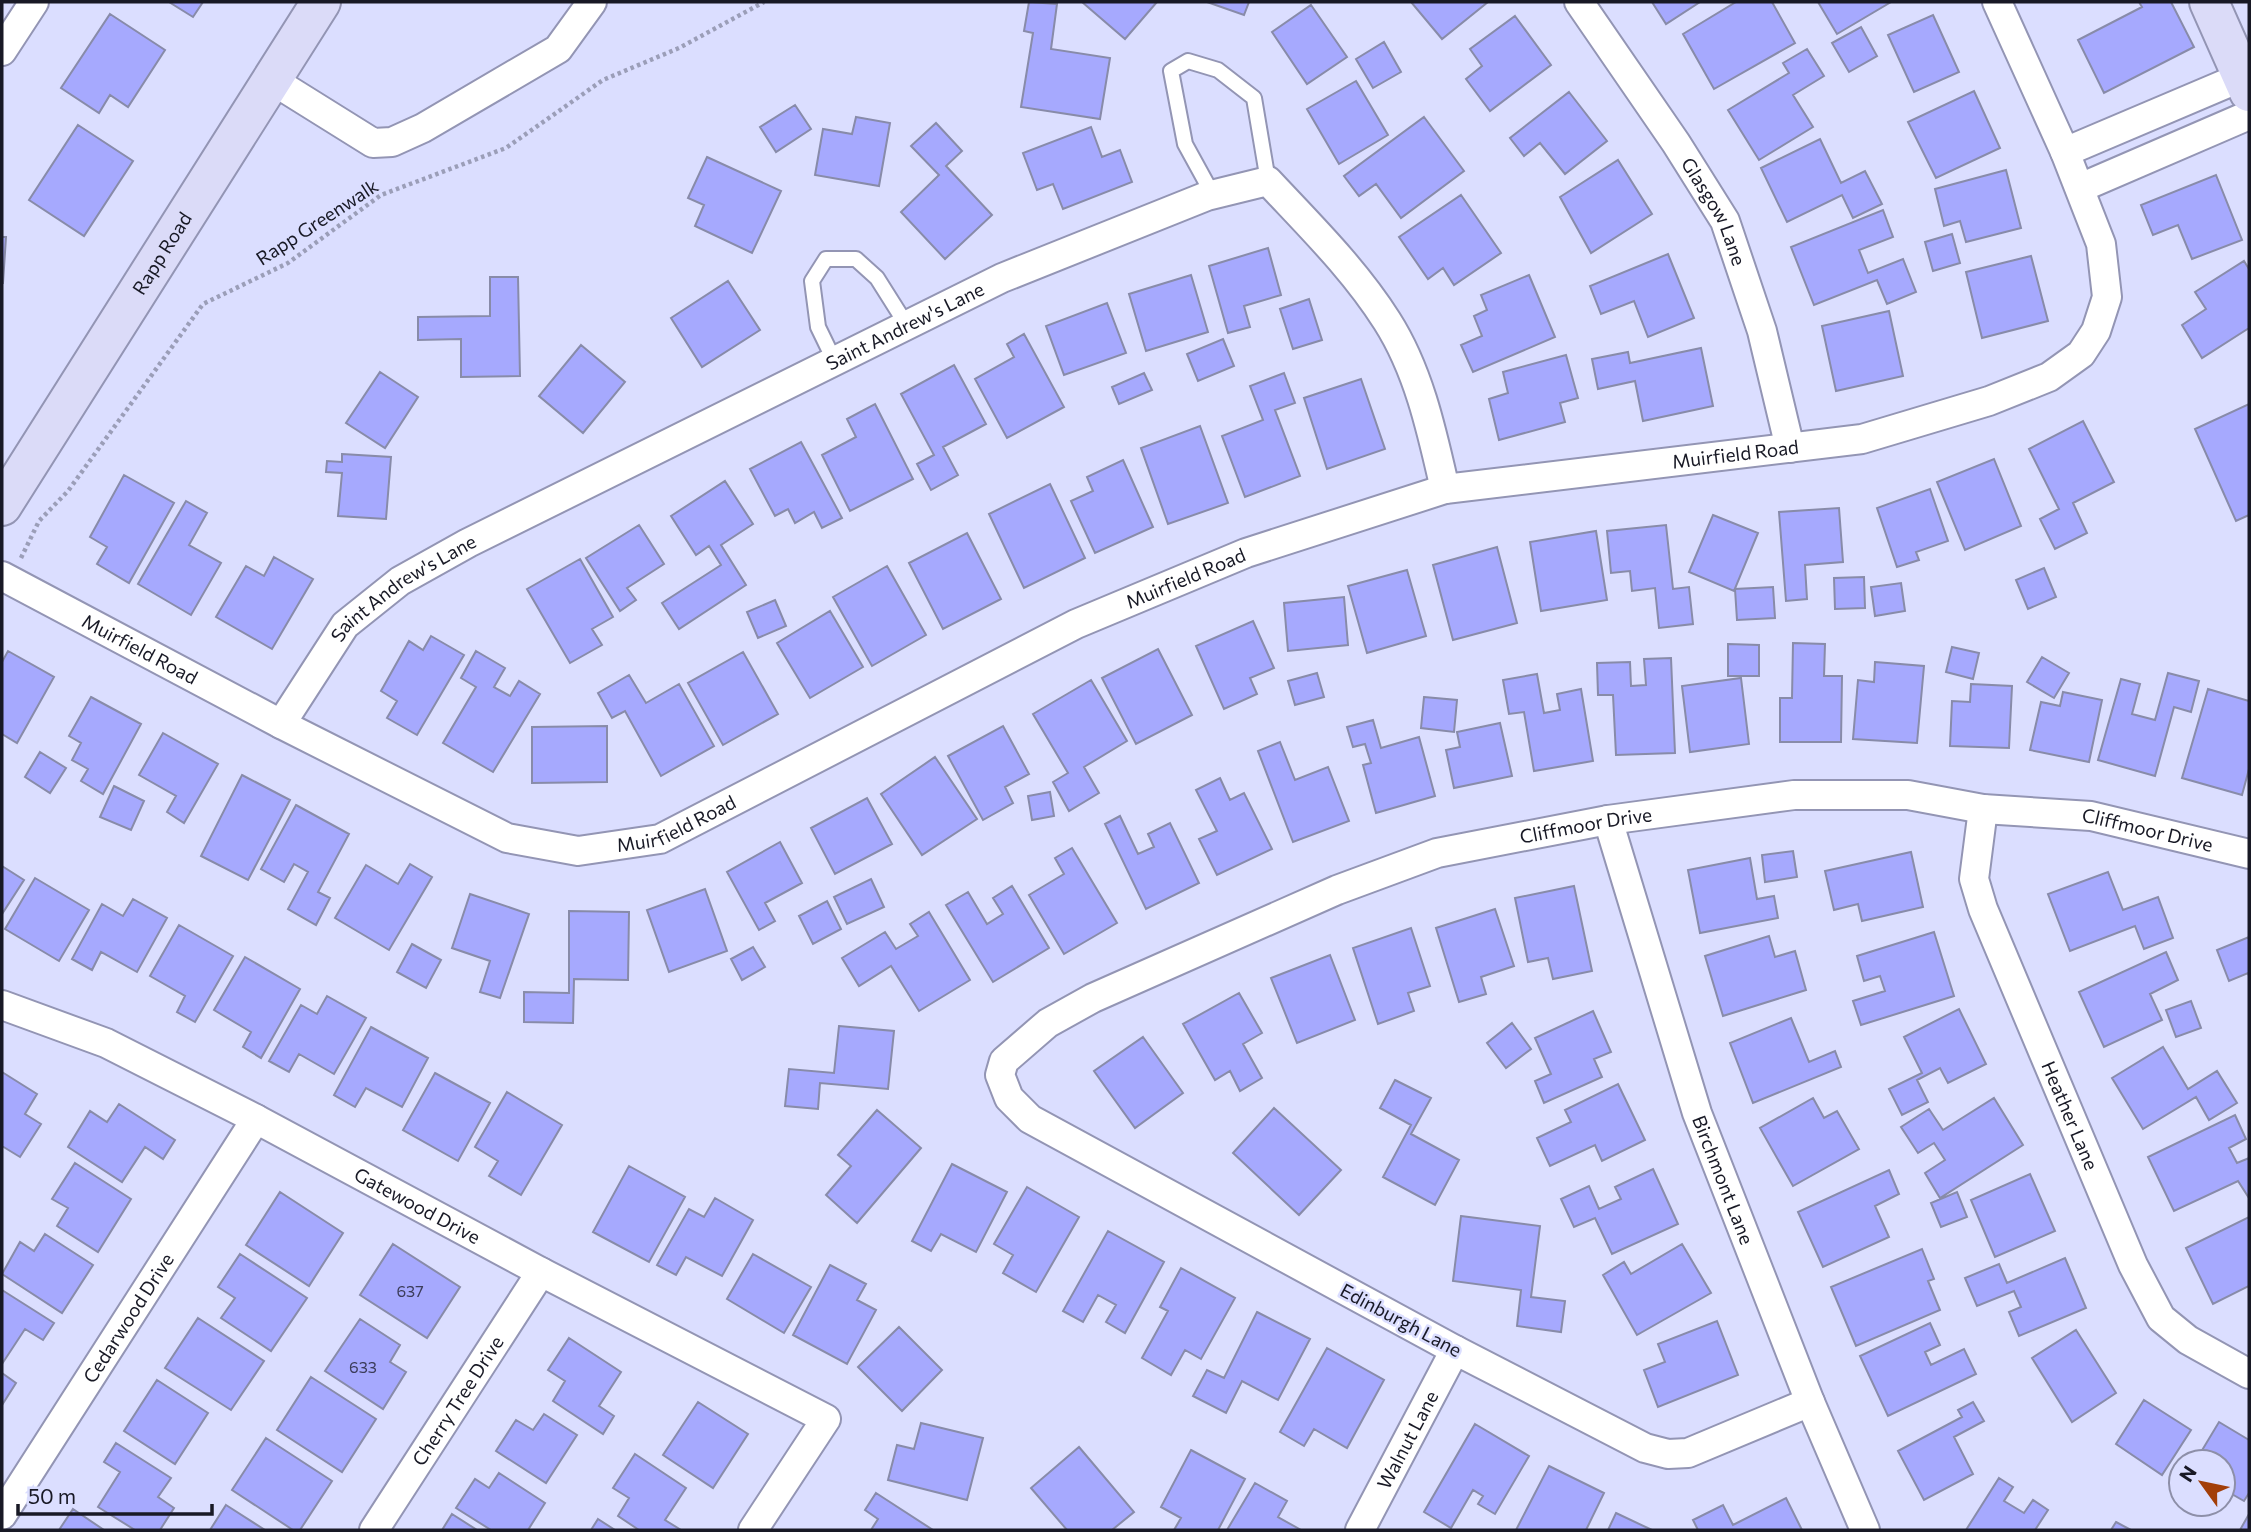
<svg xmlns="http://www.w3.org/2000/svg" width="2251" height="1532" font-family="Commissioner,sans-serif">
  <style>
    .building { fill: #a6a9fe; stroke: #888ba9; stroke-width: 2 }
    .lines { fill: none; stroke-linecap: round; stroke-linejoin: round }
    .lane-casing { stroke: #9395b4; stroke-width: 18 }
    .street-casing { stroke: #9395b4; stroke-width: 32 }
    .secondary-casing { stroke: #9395b4; stroke-width: 42 }
    .path { stroke: #9b9eb8; stroke-width: 4.5; stroke-dasharray: 3.5 3.5; stroke-linecap: butt }
    .lane { stroke: #fff; stroke-width: 14 }
    .street { stroke: #fff; stroke-width: 28 }
    .secondary { stroke: #dbdbf8; stroke-width: 38 }
    .labels { text-anchor: middle; stroke-width: 5; stroke-linejoin: round; paint-order: stroke }
    .number-label { font-size: 16px; fill: #3c3d5b }
    .street-label { font-size: 19px; fill: #181925; stroke: #dbdeff }
  </style>
  <rect width="100%" height="100%" fill="#dbdeff"/>
  <path class="building" d="M169,2H203L193,17Z
    M1029,2L1057,4L1051,49L1110,58L1100,119L1021,107L1033,33L1024,31Z
    M1082,2H1157L1125,39Z
    M1207,2H1249L1244,15Z
    M1411,2H1488L1442,39Z
    M1652,2H1700L1666,24Z
    M1736,2H1772L1795,43L1714,89L1683,34Z
    M1818,2H1891L1837,34Z
    M2139,2H2171L2194,47L2104,93L2078,40L2142,7Z
    M1311,5L1347,57L1307,84L1272,32Z
    M110,14L165,50L128,107L110,95L99,113L61,88Z
    M1933,15L1959,72L1914,92L1888,35Z
    M1515,16L1551,65L1490,111L1466,79L1482,66L1470,49Z
    M1861,27L1877,56L1849,72L1832,43Z
    M1384,42L1401,72L1373,88L1356,59Z
    M1807,49L1824,76L1793,95L1813,127L1759,160L1728,110L1789,73L1783,63Z
    M1356,81L1388,135L1339,164L1307,109Z
    M1974,91L2000,148L1936,178L1908,122Z
    M1569,92L1607,141L1565,174L1540,143L1524,156L1510,138Z
    M795,105L811,129L776,152L760,127Z
    M856,117L890,123L879,186L815,175L823,129L852,134Z
    M1424,117L1464,171L1401,218L1376,184L1359,196L1344,176Z
    M936,123L962,151L946,166L992,215L945,259L901,212L939,175L911,146Z
    M78,125L133,161L84,236L29,200Z
    M1091,127L1102,157L1120,150L1132,182L1063,209L1053,184L1037,190L1023,153Z
    M1820,139L1841,183L1865,171L1882,204L1853,218L1842,195L1787,222L1761,168Z
    M707,157L781,191L752,253L695,226L704,205L688,198Z
    M1618,160L1652,214L1591,253L1560,197Z
    M2006,170L2021,228L1966,242L1960,221L1944,226L1935,189Z
    M2216,175L2242,240L2192,259L2178,225L2153,235L2141,205Z
    M1461,195L1501,253L1454,285L1443,268L1428,279L1399,237Z
    M1883,210L1893,237L1859,250L1868,273L1903,259L1916,292L1887,304L1877,280L1814,305L1791,247Z
    M1952,234L1960,263L1933,271L1925,242Z
    M2,237H6L3,283H2Z
    M1268,248L1281,295L1244,306L1250,327L1228,333L1209,266Z
    M1668,254L1694,318L1648,337L1634,301L1601,314L1590,286Z
    M2031,256L2048,321L1982,338L1966,272Z
    M2244,261L2249,269V328L2202,358L2182,325L2206,309L2195,292Z
    M1191,275L1208,332L1146,351L1129,294Z
    M1529,275L1555,337L1473,372L1461,345L1482,336L1474,316L1487,310L1481,295Z
    M490,277H518L520,376L461,377V339L418,340V317L490,316Z
    M728,281L760,330L702,367L671,318Z
    M1309,299L1322,340L1293,349L1280,309Z
    M1107,303L1126,353L1064,375L1046,326Z
    M1889,311L1903,376L1836,391L1822,326Z
    M1024,334L1064,407L1007,438L975,379L1014,357L1007,344Z
    M1223,339L1234,366L1198,381L1187,354Z
    M581,345L625,382L583,433L539,396Z
    M1701,348L1713,406L1643,421L1635,381L1598,389L1592,359L1628,352L1630,363Z
    M1566,355L1578,398L1560,403L1565,422L1499,440L1489,399L1508,393L1503,372Z
    M954,365L986,424L943,447L958,475L931,490L917,464L934,455L901,394Z
    M380,372L418,397L385,448L346,423Z
    M1144,373L1152,390L1119,404L1112,387Z
    M1284,373L1295,403L1275,410L1300,476L1245,497L1222,436L1263,420L1250,386Z
    M1361,379L1385,449L1327,469L1304,398Z
    M875,404L913,479L850,511L822,455L856,437L847,419Z
    M2249,404V515L2236,521L2195,429Z
    M2083,421L2114,482L2073,503L2087,533L2055,549L2040,519L2059,509L2029,449Z
    M1200,426L1228,503L1168,524L1141,448Z
    M801,442L842,518L822,528L814,512L795,523L788,509L775,516L750,469Z
    M342,454L391,457L386,519L338,516L342,473L326,472L327,461L342,462Z
    M1994,459L2021,526L1965,550L1937,482Z
    M1123,460L1153,527L1095,553L1071,501L1093,491L1087,477Z
    M124,475L174,503L129,583L97,564L107,547L90,537Z
    M725,481L753,524L721,545L746,585L679,629L662,603L721,565L709,546L696,555L671,516Z
    M1050,484L1085,558L1024,588L989,514Z
    M1930,489L1948,541L1916,552L1919,560L1897,567L1877,508Z
    M186,501L207,513L189,545L221,563L191,615L138,584Z
    M1839,508L1843,562L1805,565L1807,599L1786,601L1779,512Z
    M1713,515L1758,533L1734,591L1689,572Z
    M639,525L664,564L627,588L636,600L620,611L586,558Z
    M1666,525L1673,589L1689,587L1693,624L1659,628L1655,588L1632,591L1630,571L1611,573L1607,531Z
    M1596,531L1607,600L1541,611L1530,542Z
    M967,533L1001,599L943,629L909,563Z
    M1497,547L1517,623L1453,640L1433,565Z
    M274,557L313,579L272,649L216,617L246,566L264,576Z
    M580,559L613,617L592,629L602,645L570,663L527,589Z
    M887,566L926,635L872,666L833,597Z
    M2044,568L2056,597L2028,609L2016,580Z
    M1407,570L1426,636L1367,653L1348,586Z
    M1864,577L1865,608L1835,609L1834,578Z
    M1901,583L1905,611L1875,616L1871,587Z
    M1773,587L1775,618L1737,620L1735,589Z
    M1344,597L1348,645L1288,651L1284,603Z
    M775,600L786,626L758,638L747,612Z
    M830,611L863,667L810,698L777,643Z
    M1253,621L1274,668L1250,678L1257,694L1224,709L1196,646Z
    M431,636L464,655L417,735L387,718L397,701L381,691L409,641L423,650Z
    M1793,643L1825,644L1824,676H1842L1841,742H1780V698H1792Z
    M1728,644L1759,645V676H1728Z
    M1952,647L1979,653L1973,679L1946,672Z
    M1158,649L1192,715L1136,744L1102,678Z
    M8,651L54,677L17,743L2,734V662Z
    M476,651L505,668L494,687L510,696L519,681L540,694L493,772L443,743L476,687L461,678Z
    M743,652L778,714L723,745L688,683Z
    M2042,657L2069,673L2054,698L2027,682Z
    M1671,658L1675,753L1616,755L1613,695H1598L1597,663L1630,662L1631,686L1646,685L1644,659Z
    M1875,662L1924,666L1917,743L1853,739L1858,680L1874,682Z
    M1317,673L1324,697L1295,705L1288,681Z
    M2168,673L2199,681L2191,712L2174,707L2155,776L2098,760L2121,679L2140,684L2132,714L2155,720Z
    M1537,674L1544,713L1560,710L1557,694L1581,689L1593,761L1534,771L1524,712L1509,714L1503,680Z
    M629,675L646,703L679,684L714,746L661,776L625,711L612,718L598,693Z
    M1741,678L1749,744L1690,752L1682,686Z
    M1091,680L1127,741L1084,767L1099,793L1069,811L1053,782L1068,773L1033,714Z
    M1971,684L2012,686L2009,748L1950,746L1952,701L1970,702Z
    M2208,689L2249,701V769L2242,795L2182,778Z
    M2063,692L2102,700L2089,762L2030,750L2041,702L2060,706Z
    M91,697L141,724L103,794L81,781L88,769L72,760L81,743L69,736Z
    M1424,697L1457,700L1454,732L1421,728Z
    M1373,720L1381,748L1419,737L1435,796L1376,813L1363,765L1371,763L1365,744L1353,747L1347,727Z
    M1500,723L1512,776L1454,788L1446,750L1460,747L1457,732Z
    M607,726V782L532,783V727Z
    M1003,726L1029,774L1005,787L1013,803L983,820L948,756Z
    M163,733L218,764L184,823L167,812L176,796L139,775Z
    M1280,742L1295,780L1328,767L1349,821L1293,842L1258,751Z
    M40,752L66,768L50,793L25,777Z
    M935,757L977,819L922,855L881,794Z
    M242,775L290,800L248,880L201,856Z
    M1220,778L1230,800L1244,793L1272,849L1217,875L1199,839L1217,831L1196,790Z
    M114,786L144,801L131,830L100,817Z
    M1050,792L1054,816L1032,820L1028,796Z
    M867,798L892,844L835,874L811,828Z
    M296,805L349,834L318,892L330,898L316,925L288,909L308,872L294,864L284,882L261,869Z
    M1120,816L1138,854L1154,847L1148,834L1170,823L1199,883L1146,909L1105,824Z
    M780,842L802,883L765,903L775,921L759,930L727,872Z
    M1072,848L1117,923L1064,954L1029,895L1064,874L1055,858Z
    M1793,851L1797,877L1765,882L1762,855Z
    M1911,852L1923,907L1862,921L1858,904L1834,910L1825,871Z
    M1750,858L1757,899L1774,896L1778,918L1700,933L1688,870Z
    M410,864L432,877L389,950L335,918L366,865L398,884Z
    M2,866L24,880L2,914Z
    M2108,872L2123,910L2158,897L2173,938L2144,949L2135,926L2070,951L2048,894Z
    M35,878L89,910L59,961L5,929Z
    M871,879L884,907L847,924L834,897Z
    M1012,886L1049,948L993,982L946,905L968,892L987,924L1003,914L993,898Z
    M1574,886L1592,971L1553,979L1548,958L1528,962L1515,898Z
    M705,889L727,951L669,972L647,910Z
    M470,894L529,914L500,998L480,992L490,961L452,948Z
    M133,899L167,918L137,972L101,952L92,970L72,959L102,904L123,916Z
    M827,901L841,929L813,944L799,916Z
    M1495,909L1514,966L1481,977L1486,994L1459,1002L1436,928Z
    M569,911L629,912L628,980L574,979L573,1023L524,1022V992L569,993Z
    M929,912L970,980L919,1011L891,966L859,986L842,958L885,932L896,949L918,936L910,924Z
    M179,925L233,956L195,1022L177,1012L185,996L150,976Z
    M1411,928L1430,986L1408,993L1414,1011L1378,1024L1353,948Z
    M1934,932L1954,996L1861,1025L1853,1001L1885,991L1880,976L1864,981L1857,956Z
    M1769,936L1775,957L1795,951L1806,990L1723,1016L1705,956Z
    M2249,937V976L2248,973L2229,981L2217,950Z
    M412,944L441,960L426,988L397,972Z
    M753,947L765,967L742,980L731,959Z
    M2166,952L2178,980L2150,994L2162,1020L2104,1047L2079,992Z
    M1330,955L1355,1020L1297,1043L1271,978Z
    M245,957L300,989L261,1058L243,1047L251,1032L214,1010Z
    M1239,993L1262,1033L1243,1044L1262,1078L1240,1091L1230,1071L1215,1080L1183,1024Z
    M327,996L366,1018L334,1074L299,1054L289,1072L269,1061L301,1005L317,1014Z
    M2191,1001L2201,1028L2176,1037L2166,1010Z
    M1959,1009L1986,1064L1948,1083L1940,1068L1917,1080L1928,1102L1902,1115L1889,1089L1922,1073L1904,1037Z
    M1593,1011L1611,1052L1594,1059L1602,1077L1544,1103L1535,1081L1551,1074L1535,1038Z
    M1791,1018L1809,1062L1835,1051L1841,1067L1753,1103L1730,1043Z
    M1512,1023L1531,1049L1506,1068L1487,1043Z
    M839,1026L894,1031L888,1089L820,1083L818,1109L785,1106L789,1069L834,1073Z
    M371,1027L428,1058L402,1107L366,1088L355,1107L334,1095Z
    M1143,1037L1183,1093L1135,1128L1094,1071Z
    M2163,1047L2188,1089L2217,1071L2237,1103L2209,1120L2196,1097L2143,1129L2112,1078Z
    M2,1072L37,1094L25,1114L41,1124L20,1157L2,1146Z
    M435,1073L490,1103L458,1161L403,1130Z
    M1395,1080L1431,1098L1411,1134L1459,1160L1435,1205L1383,1177L1411,1125L1380,1108Z
    M1618,1084L1645,1140L1602,1161L1595,1145L1550,1166L1537,1138L1571,1122L1565,1110Z
    M507,1092L562,1125L521,1195L489,1176L498,1161L475,1147Z
    M1813,1098L1824,1118L1837,1111L1859,1149L1793,1186L1760,1128Z
    M1994,1098L2023,1145L1940,1198L1925,1173L1945,1160L1934,1143L1918,1153L1901,1127L1929,1109L1943,1130Z
    M119,1104L175,1140L163,1159L145,1147L122,1182L68,1147L90,1111L107,1122Z
    M1274,1108L1341,1170L1299,1215L1233,1153Z
    M877,1110L921,1148L857,1223L826,1195L851,1166L838,1155Z
    M2235,1115L2246,1139L2229,1148L2237,1163L2249,1158V1198L2238,1181L2174,1211L2148,1157Z
    M75,1163L131,1199L98,1252L57,1226L68,1208L52,1199Z
    M952,1164L1007,1192L976,1252L941,1234L931,1251L912,1241Z
    M629,1166L685,1197L649,1262L593,1232Z
    M1653,1169L1678,1224L1612,1254L1595,1218L1574,1227L1561,1199L1589,1186L1599,1209L1621,1199L1615,1187Z
    M1889,1170L1899,1194L1875,1206L1889,1237L1823,1267L1798,1212Z
    M2030,1174L2055,1231L1995,1257L1971,1200Z
    M1027,1187L1079,1217L1036,1292L1003,1273L1013,1255L994,1244Z
    M280,1192L343,1233L309,1286L246,1245Z
    M1957,1192L1967,1217L1941,1227L1931,1203Z
    M715,1198L753,1220L722,1276L686,1257L676,1275L657,1265L689,1209L704,1217Z
    M1461,1216L1540,1226L1531,1297L1565,1301L1561,1332L1517,1326L1521,1290L1453,1281Z
    M2249,1217V1286L2213,1304L2186,1248Z
    M1108,1231L1164,1262L1125,1333L1106,1322L1116,1305L1098,1295L1083,1322L1063,1311Z
    M45,1234L93,1265L62,1313L2,1274L20,1242L34,1251Z
    M393,1244L460,1287L427,1338L360,1295Z
    M1682,1244L1711,1293L1637,1335L1603,1275L1624,1262L1631,1274Z
    M1922,1249L1934,1279L1928,1281L1940,1310L1856,1346L1831,1287Z
    M240,1254L307,1298L271,1351L221,1318L235,1298L218,1287Z
    M753,1254L811,1287L784,1333L727,1299Z
    M2065,1258L2086,1308L2019,1336L2009,1312L2021,1307L2014,1291L1977,1306L1965,1278L1999,1264L2007,1283Z
    M830,1265L866,1284L857,1300L876,1310L847,1364L793,1335Z
    M1181,1268L1235,1298L1201,1359L1185,1350L1171,1375L1142,1358L1168,1311L1160,1307Z
    M2,1290L54,1323L43,1340L25,1329L2,1364Z
    M1257,1312L1310,1339L1278,1400L1242,1381L1226,1413L1193,1396L1207,1370L1224,1378Z
    M198,1318L264,1361L231,1410L165,1368Z
    M360,1319L400,1345L390,1362L406,1372L383,1409L325,1371Z
    M1717,1321L1738,1375L1658,1407L1644,1370L1665,1362L1658,1344Z
    M1930,1323L1940,1345L1925,1352L1931,1365L1964,1349L1976,1374L1888,1416L1860,1356Z
    M899,1327L942,1370L902,1411L858,1367Z
    M2076,1330L2116,1393L2072,1422L2032,1358Z
    M569,1338L621,1372L599,1406L614,1416L603,1434L553,1401L565,1381L548,1370Z
    M1327,1348L1384,1380L1347,1448L1314,1429L1304,1446L1280,1432Z
    M2,1373L16,1383L2,1405Z
    M311,1377L376,1419L342,1472L277,1430Z
    M157,1380L208,1413L175,1464L124,1431Z
    M2144,1400L2191,1430L2162,1475L2116,1444Z
    M698,1402L748,1434L713,1488L663,1455Z
    M1973,1402L1984,1421L1954,1437L1973,1474L1924,1500L1898,1451L1962,1417L1958,1410Z
    M544,1414L577,1435L546,1483L496,1451L516,1420L533,1430Z
    M2219,1422L2249,1440V1493L2244,1501L2223,1489V1462H2195Z
    M921,1423L983,1438L967,1500L888,1480L897,1445L914,1449Z
    M1475,1424L1529,1456L1495,1514L1478,1504L1483,1496L1473,1490L1451,1528L1424,1512Z
    M266,1438L332,1481L300,1530H293L232,1490Z
    M116,1443L171,1478L158,1497L174,1508L160,1530H135L98,1507L120,1472L104,1462Z
    M1079,1447L1134,1512L1112,1530H1067L1031,1488Z
    M1191,1450L1245,1479L1218,1530H1174L1181,1518L1161,1507Z
    M635,1454L686,1488L665,1520L681,1530H639L618,1516L629,1498L613,1488Z
    M1549,1466L1604,1493L1586,1530H1516Z
    M499,1473L545,1503L528,1530H491L456,1508L475,1479L489,1488Z
    M1999,1478L2013,1487L2004,1501L2024,1513L2033,1500L2048,1510L2035,1530H1966Z
    M1255,1483L1287,1501L1278,1517L1301,1530H1227Z
    M876,1493L933,1530H871L878,1519L865,1510Z
    M1786,1498L1802,1530H1698L1693,1520L1723,1505L1733,1525Z
    M226,1505L265,1530H210Z
    M73,1509L104,1530H59Z
    M1616,1513L1652,1530H1608Z
    M452,1514L477,1530H442Z
    M2249,1514V1530H2240Z
    M598,1519L615,1530H591Z
    M2116,1522L2131,1530H2111Z"/>
  <g class="lines">
    <g class="lane-casing">
      <path id="lane" d="M1213,195L1185,144L1171,71L1188,61L1218,70L1254,98L1268,181
        M834,360L818,327L812,281L826,259H856L877,278L906,324"/>
    </g>
    <g class="street-casing">
      <g id="street">
        <path id="s1" d="M1579,2L1676,143L1725,221L1762,331L1790,448"/>
        <path d="M2,51L34,2"/>
        <path d="M272,80L373,143L392,142L423,128L558,49L592,2"/>
        <path d="M2065,152L2249,74"/>
        <path d="M2080,188L2249,115"/>
        <path id="s2" d="M2,576L281,724L507,838L578,851L660,839L1076,624L1246,553L1445,489L1862,439L1989,401L2049,377L2081,354L2096,331L2107,297L2101,244L2065,152L1997,2"/>
        <path id="s3" d="M281,724L345,625L400,581L468,543L1002,278L1207,196L1268,181C1310,226 1354,269 1387,321C1419,371 1432,432 1445,489"/>
        <path id="s4" d="M1983,809L1974,879L1983,909L2133,1265L2161,1318L2188,1340L2249,1374"/>
        <path id="s5" d="M1608,820L1697,1113L1810,1402L1865,1530"/>
        <path id="s6" d="M2,1005L106,1043L256,1119L541,1272L826,1419L753,1530"/>
        <path id="s7" d="M1810,1402L1688,1453L1668,1454L1645,1448L1455,1350L1030,1119L1009,1098L1000,1075L1004,1061L1048,1023L1093,998L1337,890L1437,853L1608,820L1794,795H1908L1983,809L2091,816L2249,854"/>
        <path id="s8" d="M2,1515L256,1119"/>
        <path id="s9" d="M374,1530L541,1272"/>
        <path id="s10" d="M1360,1530L1455,1350"/>
      </g>
    </g>
    <g class="secondary-casing">
      <g id="secondary">
        <path d="M2209,2L2249,92"/>
        <path id="s11" d="M2,506L321,2"/>
      </g>
    </g>
    <path class="path" d="M21,558L39,521L68,491L203,304L288,263L381,195L506,148L603,80L679,48L764,2"/>
    <use href="#lane" class="lane"/>
    <use href="#street" class="street"/>
    <use href="#secondary" class="secondary"/>
  </g>
  <g class="labels">
    <g class="number-label">
      <text x="410" y="1297">637</text>
      <text x="363" y="1373">633</text>
    </g>
    <g class="street-label">
      <text dy="7" stroke="none"><textPath href="#s1" startOffset="250">Glasgow Lane</textPath></text>
      <text transform="translate(317 222) rotate(-33)" y="7">Rapp Greenwalk</text>
      <text dy="7" stroke="none"><textPath href="#s11" startOffset="299">Rapp Road</textPath></text>
      <text dy="7" stroke="none"><textPath href="#s3" startOffset="754">Saint Andrew's Lane</textPath></text>
      <text dy="7" stroke="none"><textPath href="#s2" startOffset="1878">Muirfield Road</textPath></text>
      <text dy="7" stroke="none"><textPath href="#s2" startOffset="1311">Muirfield Road</textPath></text>
      <text dy="7" stroke="none"><textPath href="#s3" startOffset="187">Saint Andrew's Lane</textPath></text>
      <text dy="7" stroke="none"><textPath href="#s2" startOffset="156">Muirfield Road</textPath></text>
      <text dy="7" stroke="none"><textPath href="#s2" startOffset="744">Muirfield Road</textPath></text>
      <text dy="7" stroke="none"><textPath href="#s7" startOffset="1577">Cliffmoor Drive</textPath></text>
      <text dy="7" stroke="none"><textPath href="#s7" startOffset="2144">Cliffmoor Drive</textPath></text>
      <text dy="7" stroke="none"><textPath href="#s4" startOffset="326">Heather Lane</textPath></text>
      <text dy="7" stroke="none"><textPath href="#s5" startOffset="378">Birchmont Lane</textPath></text>
      <text dy="7" stroke="none"><textPath href="#s6" startOffset="462">Gatewood Drive</textPath></text>
      <text dy="7" stroke="none"><textPath href="#s8" startOffset="234">Cedarwood Drive</textPath></text>
      <text transform="translate(1401 1320) rotate(28)" y="7">Edinburgh Lane</text>
      <text dy="7" stroke="none"><textPath href="#s9" startOffset="154">Cherry Tree Drive</textPath></text>
      <text dy="7" stroke="none"><textPath href="#s10" startOffset="102">Walnut Lane</textPath></text>
    </g>
  </g>
  <rect width="2251" height="1532" fill="none" stroke="#181925" stroke-width="7"/>
  <g transform="translate(2202 1483) rotate(303)"><circle r="33" fill="#dbdeff" stroke="#8d8fa8" stroke-width="2"/>
  <path d="M0-5L12 26L0 18L-12 26Z" fill="#a23e09"/>
  <text y="-10" font-size="19" font-weight="bold" text-anchor="middle" fill="#181925">N</text>
  </g>
  <path d="M18 1504v10h194v-10" fill="none" stroke="#181925" stroke-width="3.5"/>
  <text x="28" y="1504" font-size="21" fill="#181925" stroke="#dbdeff" stroke-width="5" paint-order="stroke">50 m</text>
</svg>
